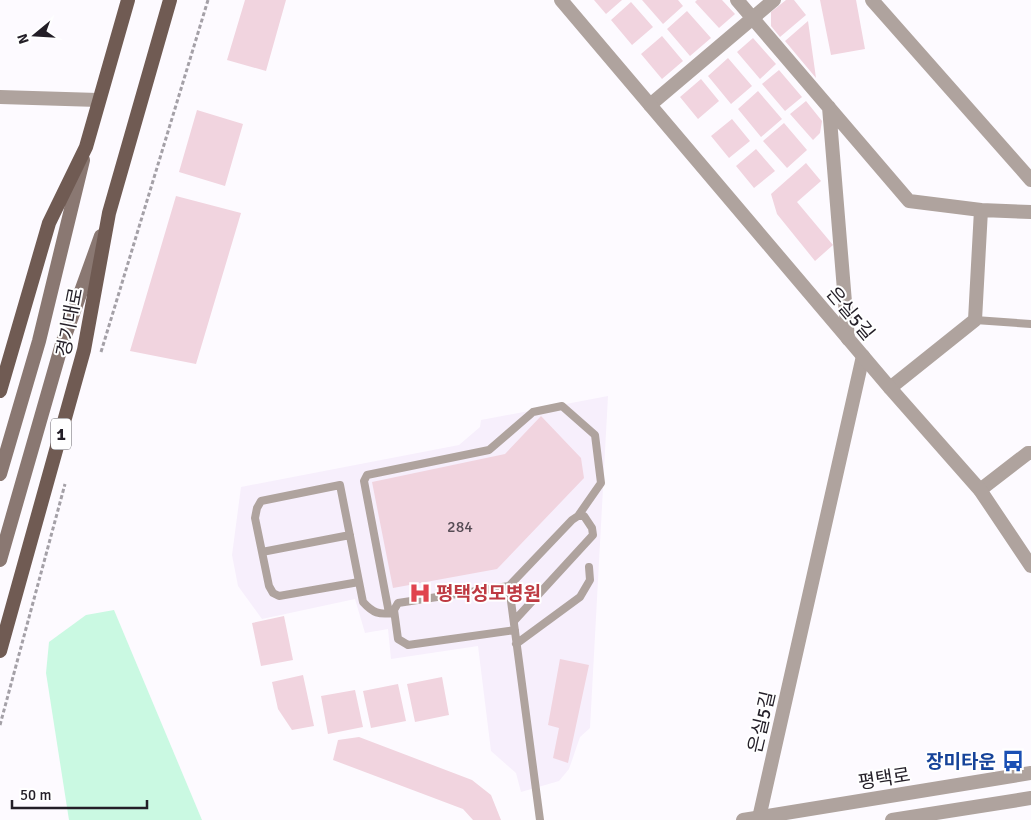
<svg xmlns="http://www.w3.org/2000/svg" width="1031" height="820" font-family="Signika,'Noto Sans KR',sans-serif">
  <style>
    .built { fill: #f7effc }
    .green { fill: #caf9e2 }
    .building { fill: #f1d4df }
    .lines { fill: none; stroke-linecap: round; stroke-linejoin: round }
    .path { stroke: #a4a0a7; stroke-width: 3; stroke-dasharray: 4 2.5; stroke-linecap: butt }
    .service { stroke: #afa39e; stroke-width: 8 }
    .minor { stroke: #afa39e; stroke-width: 14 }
    .tertiary { stroke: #afa39e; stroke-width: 14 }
    .secondary { stroke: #8a7872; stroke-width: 14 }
    .primary { stroke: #705b53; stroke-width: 14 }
    .labels { text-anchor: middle; stroke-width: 4; stroke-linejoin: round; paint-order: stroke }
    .number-label { font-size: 16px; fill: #564c55 }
    .shield { fill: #fff; stroke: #656268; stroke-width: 1 }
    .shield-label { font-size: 18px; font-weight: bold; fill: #231e27 }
    .street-label { font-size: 19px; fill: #231e27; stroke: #fff }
    .health-label { font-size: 19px; font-weight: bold; fill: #be3a42; stroke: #fff; text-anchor: start }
    .transit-label { font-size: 19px; font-weight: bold; fill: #164399; stroke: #fff; text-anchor: end }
  </style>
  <rect width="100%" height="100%" fill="#fdfaff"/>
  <path class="built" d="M608,396L590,728L580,737L569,769L559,781L521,792L516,773L491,751L478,646L391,659L388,629L365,633L355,599L262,619L238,586L232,555L241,487L459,445L480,427L481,420Z"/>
  <path class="green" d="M114,610L202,820H69L46,673L49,642L86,615Z"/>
  <path class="building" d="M245,0H286L266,71L227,60Z
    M594,0H622L606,14Z
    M642,0H678L683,6L663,24Z
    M697,0H722L735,14L719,28L695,2Z
    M786,0H794L806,15L780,37L771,26V12Z
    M820,0H856L865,49L831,55Z
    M631,2L653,27L632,45L611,20Z
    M687,11L711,38L690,56L667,29Z
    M808,21L816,78L785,41Z
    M662,36L683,61L662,79L641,54Z
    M753,38L776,64L760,79L737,52Z
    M728,58L752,86L731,104L708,76Z
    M779,70L802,97L785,111L762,84Z
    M701,79L719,101L698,119L680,97Z
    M758,91L782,119L761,137L738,109Z
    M806,101L822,121L820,133L813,140L790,114Z
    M197,110L243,124L225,186L179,172Z
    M732,119L750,141L729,158L711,136Z
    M784,123L807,150L787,168L763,141Z
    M756,149L775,171L754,188L736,166Z
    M806,163L821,181L797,202L833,245L815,261L777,214L771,194Z
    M176,196L241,213L196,364L130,351Z
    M541,416L581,458L584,478L497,569L393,588L372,482L505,454Z
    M284,616L293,660L261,666L252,623Z
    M560,659L589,665L568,763L553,758L559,728L548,725Z
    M303,675L314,726L292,730L278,709L272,682Z
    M442,677L449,715L415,722L407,684Z
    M398,684L406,721L371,728L363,691Z
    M355,690L363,727L328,734L321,696Z
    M359,737L472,780L491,795L501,820H473L463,809L333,760L338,740Z"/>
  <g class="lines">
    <path class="path" d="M101,352L208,0
      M0,725L65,484"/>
    <path class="service" d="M975,320L1031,324
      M262,552L350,535
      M359,582L279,596L273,593L269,586L255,518L257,508L261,501L340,485L363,602C373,613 379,615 393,613
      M509,586L540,820
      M389,613L364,481L367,475L489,450L533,412L562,406L595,435L601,483L578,516
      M514,621L593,535L592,528L584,516H578L572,520L509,586L398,603L394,610L398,639L408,645L515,630
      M516,644L580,597L590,580L589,567"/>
    <path class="minor" d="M737,0L909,201L981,210
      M872,0L1031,180
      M0,97L98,100
      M650,105L774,0
      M829,107L848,339
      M890,388L975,320L981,210L1031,212
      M980,490L1028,453H1031
      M759,818L863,356"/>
    <path class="tertiary" d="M561,0L890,388L980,490L1031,566
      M743,820L1031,773
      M892,820L1031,798"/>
    <path class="secondary" d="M0,474L39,341L83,160
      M0,560L62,344L101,236"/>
    <path class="primary" d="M0,391L49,223L86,147L128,0
      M0,651L84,350L109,213L170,0"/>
  </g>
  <defs>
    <g id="hospital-bare" transform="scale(1.725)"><path d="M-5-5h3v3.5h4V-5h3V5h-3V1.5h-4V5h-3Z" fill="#e0444e" stroke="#fff" stroke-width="2.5" paint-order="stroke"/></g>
    <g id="bus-bare" transform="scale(1.725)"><path d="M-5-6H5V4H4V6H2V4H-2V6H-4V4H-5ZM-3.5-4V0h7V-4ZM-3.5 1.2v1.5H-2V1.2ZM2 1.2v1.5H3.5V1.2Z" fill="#1a4fb4" stroke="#fff" stroke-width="2.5" paint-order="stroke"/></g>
  </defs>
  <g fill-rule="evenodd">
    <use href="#hospital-bare" x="420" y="593"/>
    <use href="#bus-bare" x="1013" y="761"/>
  </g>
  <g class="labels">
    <g class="number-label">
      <text x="460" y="532">284</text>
    </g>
    <rect class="shield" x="51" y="418.5" width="20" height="31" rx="4"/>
    <g class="shield-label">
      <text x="61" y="440">1</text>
    </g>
    <g class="street-label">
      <text transform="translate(851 313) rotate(50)" y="7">은실5길</text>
      <text transform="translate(69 322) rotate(-79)" y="7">경기대로</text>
      <text transform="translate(761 722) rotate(-77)" y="7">은실5길</text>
      <text transform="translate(884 778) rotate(-9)" y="7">평택로</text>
    </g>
    <g class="health-label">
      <text x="436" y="600">평택성모병원</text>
    </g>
    <g class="transit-label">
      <text x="996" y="768">장미타운</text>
    </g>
  </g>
  <g transform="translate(35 35) rotate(252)" stroke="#ffffff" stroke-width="4" paint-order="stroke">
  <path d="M0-4L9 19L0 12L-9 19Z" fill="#231e27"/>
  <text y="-8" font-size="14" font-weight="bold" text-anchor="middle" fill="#231e27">N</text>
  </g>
  <path d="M12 800v8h135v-8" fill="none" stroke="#231e27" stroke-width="2.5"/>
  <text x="20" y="800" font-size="15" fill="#231e27" stroke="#ffffff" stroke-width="4" paint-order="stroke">50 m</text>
</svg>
